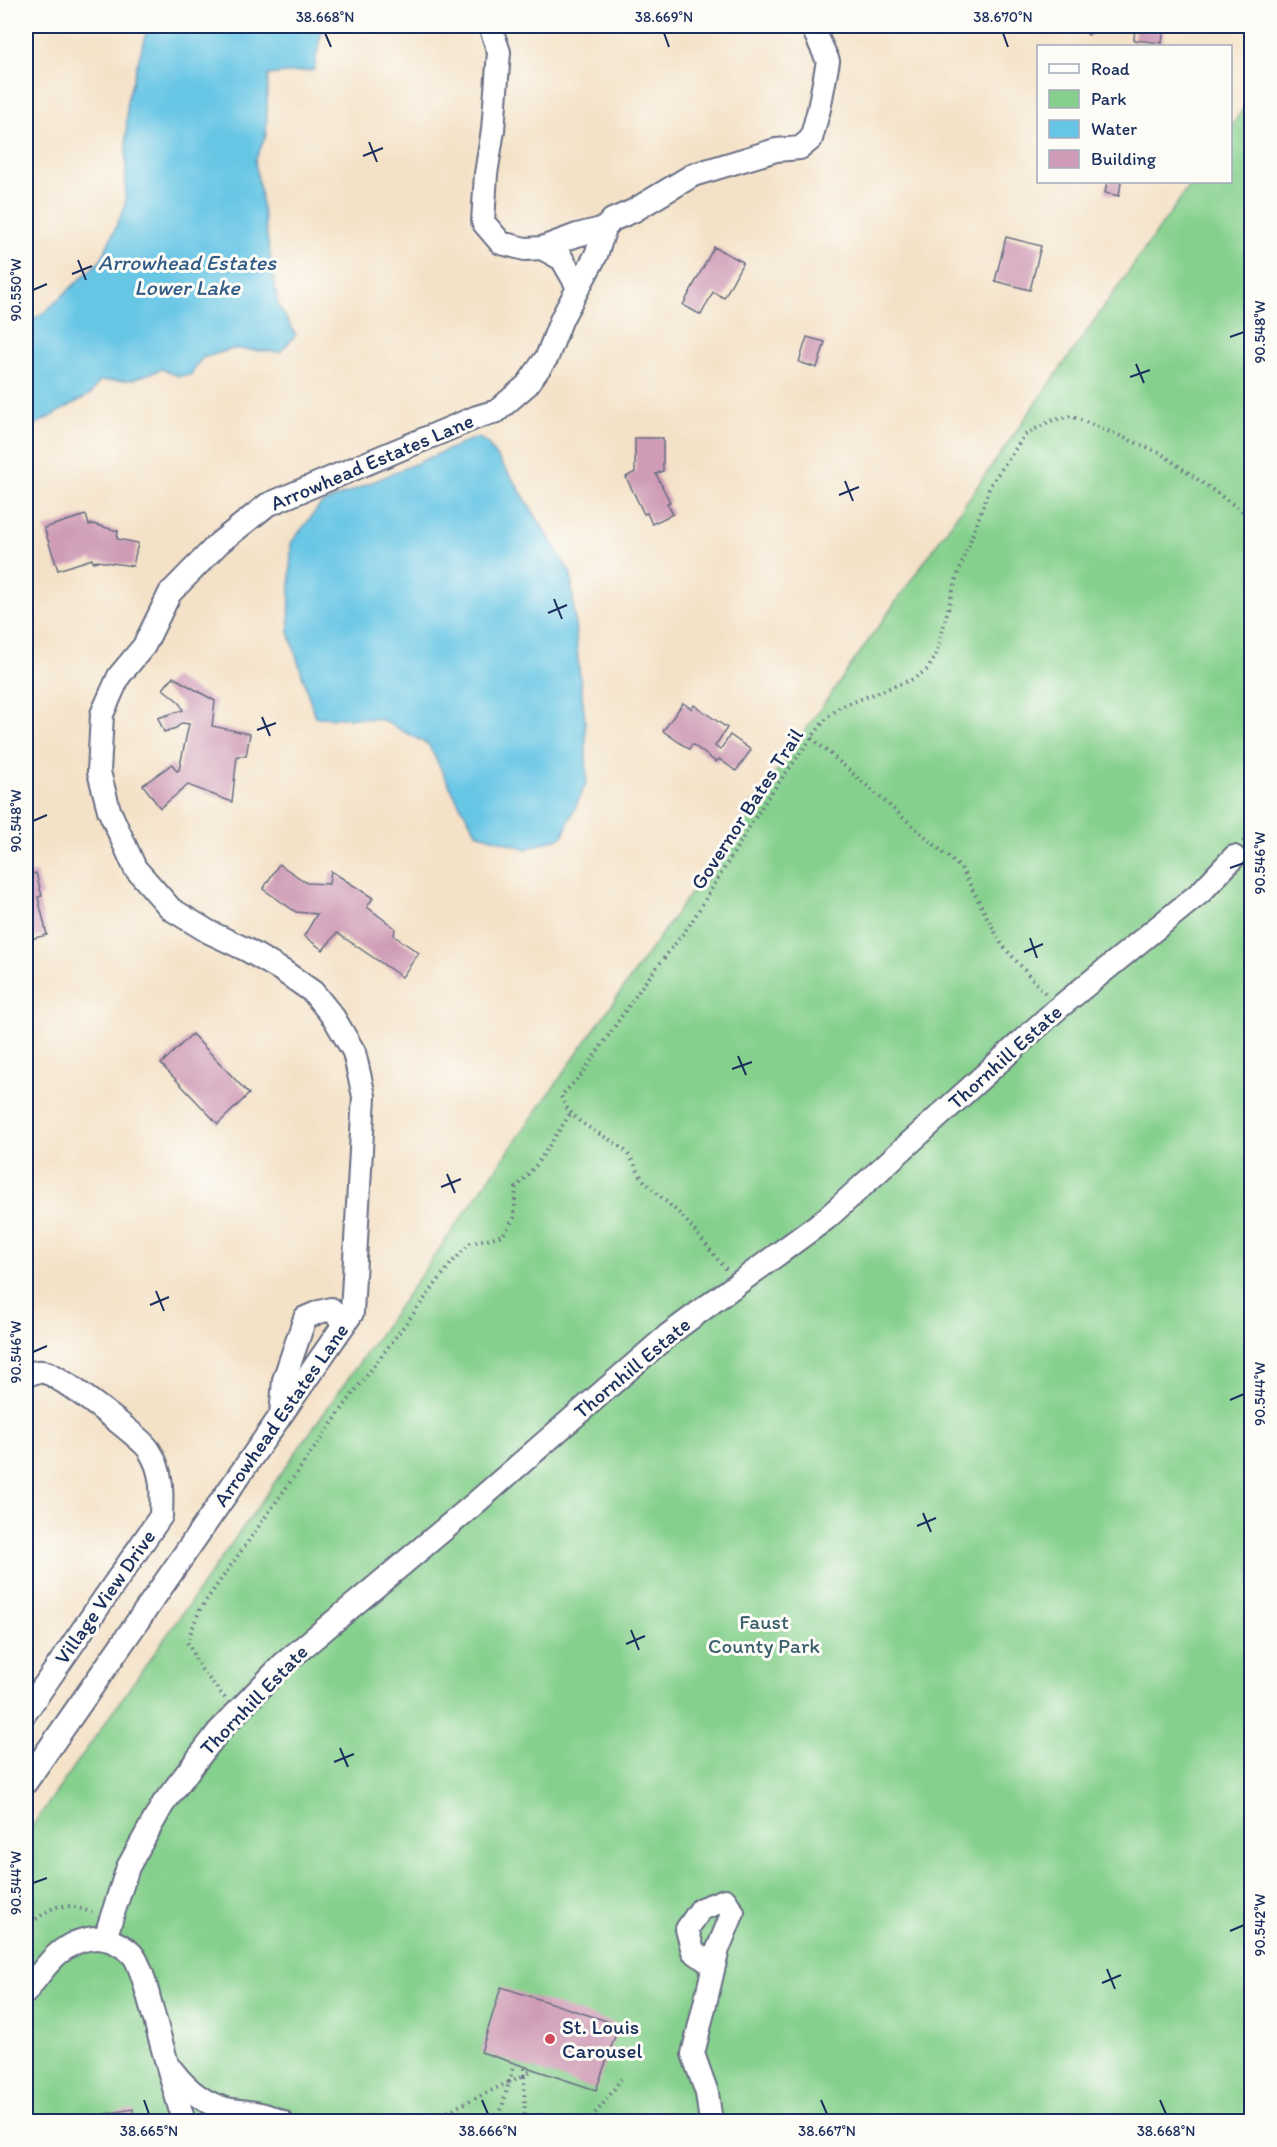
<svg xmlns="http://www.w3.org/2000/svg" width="1277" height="2147" font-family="Itim,sans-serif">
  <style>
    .green { fill: #85d08d; stroke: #508076; stroke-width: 1.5 }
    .water { fill: #67c6e5; stroke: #417aa2; stroke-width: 1.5 }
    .building { fill: #cf9bb6 }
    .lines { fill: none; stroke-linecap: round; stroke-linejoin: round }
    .minor-casing { stroke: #676e83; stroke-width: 26 }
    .path { stroke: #676e83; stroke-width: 4; stroke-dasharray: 1.5 4.5; stroke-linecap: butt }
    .minor { stroke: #fff; stroke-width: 22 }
    .ticks { fill: none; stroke: #1b2f5e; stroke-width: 2 }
    .poi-dot { fill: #d1495b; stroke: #fdfcf7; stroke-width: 2 }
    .labels { text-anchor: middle; stroke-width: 6; stroke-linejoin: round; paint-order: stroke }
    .street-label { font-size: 21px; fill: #1b2f5e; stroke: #fdfcf7 }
    .park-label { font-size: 21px; fill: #3b5f6c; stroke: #fdfcf7 }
    .poi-label { font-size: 21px; fill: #1b2f5e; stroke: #fdfcf7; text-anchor: start }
    .water-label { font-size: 22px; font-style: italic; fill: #325c86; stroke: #fdfcf7 }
    .neatline { fill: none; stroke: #1b2f5e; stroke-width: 2 }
    .ticks-label { font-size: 15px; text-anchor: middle; fill: #1b2f5e }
  </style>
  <rect width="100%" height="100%" fill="#fdfcf7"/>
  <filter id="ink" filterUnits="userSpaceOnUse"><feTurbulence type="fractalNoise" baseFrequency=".0167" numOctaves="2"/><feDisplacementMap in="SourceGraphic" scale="12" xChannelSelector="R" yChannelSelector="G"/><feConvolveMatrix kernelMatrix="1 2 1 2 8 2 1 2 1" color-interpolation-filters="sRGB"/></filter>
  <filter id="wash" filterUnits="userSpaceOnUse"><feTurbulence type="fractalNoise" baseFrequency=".008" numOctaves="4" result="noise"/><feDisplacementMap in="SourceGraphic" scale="24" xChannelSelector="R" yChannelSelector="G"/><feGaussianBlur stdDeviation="1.35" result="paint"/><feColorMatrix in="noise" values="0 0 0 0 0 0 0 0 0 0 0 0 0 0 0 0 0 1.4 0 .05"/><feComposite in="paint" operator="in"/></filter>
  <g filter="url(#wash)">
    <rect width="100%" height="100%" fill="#f4e2c8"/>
    <path class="green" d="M1251,97V2121L26,2122V1835L1192,182H1230L1231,127Z"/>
    <path class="water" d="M148,26H325L320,37L314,70L268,75L266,135L255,161L278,305L296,335L280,352L233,349L202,358L190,375L178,376L162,369L131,380L99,381L91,394L26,430V325L47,310L101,260L125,207L127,101Z
      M477,437L487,443L516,484L571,574L578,660L585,720L587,781L562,837L526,849L477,833L457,800L428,744L380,719L315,717L289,632L291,543L321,504Z"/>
    <g id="blocks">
      <path class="building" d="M1082,26H1102L1088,35Z
        M1135,26H1164L1162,43L1134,40Z
        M1107,182H1121L1119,196L1105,193Z
        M1006,237L1041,246L1030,290L995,281Z
        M714,247L743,262L724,298L713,292L701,315L683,305Z
        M807,337L825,342L817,368L799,362Z
        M635,438H663V471L656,474L670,502L667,503L673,514L652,524L647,513L644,514L626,477L635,472Z
        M86,515L89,525L93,524L118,531L117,539L138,543L133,566L97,561L93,562L92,559L58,570L44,528Z
        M173,677L215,701L212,726L250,734L246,756H237L232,802L188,785L160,808L143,785L172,764L177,771L179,770L189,724L182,723L176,728L164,732L158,718L183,710L179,702L163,689Z
        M683,703L692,709L694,705L727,728L715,746L720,750L730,735L751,750L736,771L719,759L716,762L692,744L689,749L663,731Z
        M26,852L31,874L36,873L42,896L38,897L47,935L26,940Z
        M279,864L307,883L329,884L331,871L373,898L367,907L395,928L394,936L419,953L402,977L337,933L323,950L304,936L317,914L296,912L263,889Z
        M26,942L30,959L26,960Z
        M192,1034L249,1094L218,1124L161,1064Z
        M501,1987L619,2025L596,2090L481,2052Z
        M133,2109L135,2122H106L104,2114Z"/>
    </g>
  </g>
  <g filter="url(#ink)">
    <use href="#blocks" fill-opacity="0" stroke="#676e83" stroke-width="1.5"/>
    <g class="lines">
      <g class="minor-casing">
        <path id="minor" d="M490,26L499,52L493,130L486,174L483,222L501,243L525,249L542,248L577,235L605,228
          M542,248L562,259L578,287
          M26,1376C33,1372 39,1370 47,1373C60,1376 142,1438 149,1450C163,1471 162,1493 161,1516L26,1712
          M281,1415L284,1380L305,1318L319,1312L331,1309L339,1317L343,1326
          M26,1782L352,1313L364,1096L354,1052L334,1018L313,992L283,971L247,950L209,932L171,909L135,868L109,810L99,772L102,714L119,676L144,646L170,593L219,543L267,505L477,417L497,411L527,385L547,357L562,318L596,255L605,228L612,220L633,211L693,175L776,150L800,148L811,139L819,109L828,61L812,26
          M105,1938L128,1867L163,1804L219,1731L282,1665L472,1506L668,1335L827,1218L1056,1010L1201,892L1234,857
          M26,1992C45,1967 61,1940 96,1938C109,1938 123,1945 132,1954C142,1964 150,2005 155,2020C164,2054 174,2088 184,2122
          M172,2070C187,2090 207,2106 232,2110C254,2113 262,2112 282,2122
          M711,2122L707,2093L693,2054L718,1949L733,1912L725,1900L701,1909L687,1929L693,1951L714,1966"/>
      </g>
      <path class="path" d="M812,738L961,868L1002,945L1045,993
        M1243,842L1252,827
        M726,1269C711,1252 697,1233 682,1216C671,1205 659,1196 648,1185C638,1176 635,1161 625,1151C601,1130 573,1127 561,1096L582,1074L643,985L689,926L766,800L824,721L840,707L913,679L928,669L935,657L956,580L991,484L1025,435L1050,421L1071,416L1159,452L1252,518
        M225,1698L201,1669L187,1642L200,1609L355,1391L453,1261L471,1243L503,1235L514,1218L516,1188L537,1164L570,1114
        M26,1926C54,1907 58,1899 92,1913
        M524,2068V2075L533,2070
        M509,2082L524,2075L525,2122
        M509,2082L514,2065
        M426,2122L509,2082L498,2122
        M587,2122L605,2102L621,2079"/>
      <use href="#minor" class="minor"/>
    </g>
  </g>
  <path class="ticks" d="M325,33L331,47M664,33L669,47M1003,33L1008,47M369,142L377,162M363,156L383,148M78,260L86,280M72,274L92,266M33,290L47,284M1230,337L1244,332M1136,364L1144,383M1130,377L1150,370M845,481L853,501M839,495L859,487M554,599L562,619M548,613L567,605M262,717L270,736M257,730L276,723M33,821L47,815M1230,868L1244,863M1030,938L1037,958M1024,952L1043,944M738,1056L746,1075M732,1069L752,1062M447,1174L455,1193M441,1187L461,1179M156,1291L164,1311M150,1305L169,1297M33,1352L47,1346M1230,1400L1244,1394M923,1513L931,1532M917,1526L936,1518M631,1630L639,1650M626,1644L645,1636M340,1748L348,1767M334,1762L354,1754M33,1883L47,1878M1230,1931L1244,1925M1107,1969L1115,1989M1102,1983L1121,1975M144,2100L149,2114M482,2100L488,2114M821,2100L827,2114M1160,2100L1166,2114"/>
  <circle class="poi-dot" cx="550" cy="2039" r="6"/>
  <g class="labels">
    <g class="street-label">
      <text transform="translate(372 462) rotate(-23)" y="7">Arrowhead Estates Lane</text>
      <text transform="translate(747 809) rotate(-57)" y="7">Governor Bates Trail</text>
      <text transform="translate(1005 1057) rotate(-42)" y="7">Thornhill Estate</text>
      <text transform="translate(632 1368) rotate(-40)" y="7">Thornhill Estate</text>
      <text transform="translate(281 1415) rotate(-55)" y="7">Arrowhead Estates Lane</text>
      <text transform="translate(105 1597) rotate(-55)" y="7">Village View Drive</text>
      <text transform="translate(254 1700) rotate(-46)" y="7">Thornhill Estate</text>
    </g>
    <g class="park-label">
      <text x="764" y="1629">Faust<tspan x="764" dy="24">County Park</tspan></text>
    </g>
    <g class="poi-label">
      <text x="562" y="2034">St. Louis<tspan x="562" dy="24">Carousel</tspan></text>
    </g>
    <g class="water-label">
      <text x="187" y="270">Arrowhead Estates<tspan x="187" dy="25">Lower Lake</tspan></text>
    </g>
  </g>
  <rect width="1277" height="2147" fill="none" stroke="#fdfcf7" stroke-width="66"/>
  <rect x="1037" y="45" width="195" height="138" fill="#fdfcf7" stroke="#a3aaba" stroke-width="1.5"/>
  <rect x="1049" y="64" width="30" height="9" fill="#ffffff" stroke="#a3aaba" stroke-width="1.5"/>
  <text x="1091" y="75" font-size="18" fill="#1b2f5e">Road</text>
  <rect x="1049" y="90" width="30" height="18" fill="#85d08d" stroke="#a3aaba" stroke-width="1.5"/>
  <text x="1091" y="105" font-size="18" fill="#1b2f5e">Park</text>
  <rect x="1049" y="120" width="30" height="18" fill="#67c6e5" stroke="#a3aaba" stroke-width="1.5"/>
  <text x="1091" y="135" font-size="18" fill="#1b2f5e">Water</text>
  <rect x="1049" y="150" width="30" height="18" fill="#cf9bb6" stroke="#a3aaba" stroke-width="1.5"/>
  <text x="1091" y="165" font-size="18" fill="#1b2f5e">Building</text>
  <rect x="33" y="33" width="1211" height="2081" class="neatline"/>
  <g class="ticks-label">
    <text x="325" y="22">38.668°N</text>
    <text x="664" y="22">38.669°N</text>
    <text x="1003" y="22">38.670°N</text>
    <text transform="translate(16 290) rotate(-90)" y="5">90.550°W</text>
    <text transform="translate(1260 332) rotate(-90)" y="5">90.548°W</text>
    <text transform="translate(16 821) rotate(-90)" y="5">90.548°W</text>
    <text transform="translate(1260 863) rotate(-90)" y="5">90.546°W</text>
    <text transform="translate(16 1352) rotate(-90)" y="5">90.546°W</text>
    <text transform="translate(1260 1394) rotate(-90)" y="5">90.544°W</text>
    <text transform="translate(16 1883) rotate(-90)" y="5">90.544°W</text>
    <text transform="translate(1260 1925) rotate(-90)" y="5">90.542°W</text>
    <text x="149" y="2136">38.665°N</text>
    <text x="488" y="2136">38.666°N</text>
    <text x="827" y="2136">38.667°N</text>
    <text x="1166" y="2136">38.668°N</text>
  </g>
</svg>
